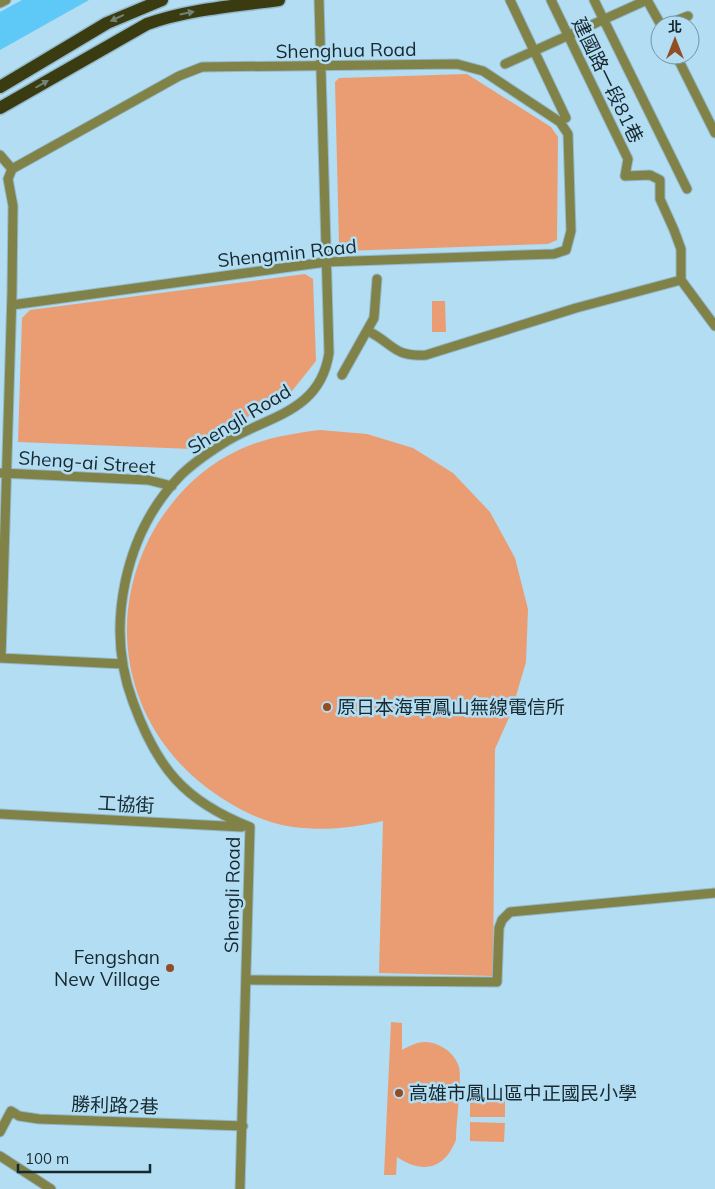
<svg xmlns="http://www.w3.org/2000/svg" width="715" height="1189" font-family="Mulish,'Noto Sans TC',sans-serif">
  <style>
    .green { fill: #ea9d73 }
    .water { fill: #5ec9f7 }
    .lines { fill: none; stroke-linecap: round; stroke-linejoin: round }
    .street-casing { stroke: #93b9cb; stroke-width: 11 }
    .primary-casing { stroke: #93b9cb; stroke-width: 15 }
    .street { stroke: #818248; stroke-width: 9 }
    .primary { stroke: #3b3b11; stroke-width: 12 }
    .oneway { fill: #718476 }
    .poi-dot { fill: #924d23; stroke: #b2ddf2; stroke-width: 2 }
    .labels { text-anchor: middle; stroke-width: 5; stroke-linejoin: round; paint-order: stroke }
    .street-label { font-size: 19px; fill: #17282f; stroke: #b2ddf2 }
    .poi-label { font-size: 19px; fill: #17282f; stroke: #b2ddf2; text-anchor: start }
  </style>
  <rect width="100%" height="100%" fill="#b2ddf2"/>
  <path class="green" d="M467,74L551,127L558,137L557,240L548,244L344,251L339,244L335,82L339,78Z
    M305,274L313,279L316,361L292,391L192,449L18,442L22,318L30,310Z
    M432,301H445L446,332H432Z
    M320,430L367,434L413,448L453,473L490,512L515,558L528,609L526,662L511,713L495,749L493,976L379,973L383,821C352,828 325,831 293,827C267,824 241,811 220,797C132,740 102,632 149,539C167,504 195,473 229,455C258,439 288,434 320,430Z
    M391,1022L402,1023V1050C415,1043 424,1039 438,1045C448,1049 456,1057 459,1067C462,1080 456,1124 456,1140C444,1170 422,1174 397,1157L396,1175H384Z
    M470,1098L505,1099V1117H470Z
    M470,1122L505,1123L504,1142L470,1141Z"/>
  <path class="water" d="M22,0H89L0,50V12Z"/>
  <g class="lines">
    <g class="street-casing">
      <path id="street" d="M510,0L566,118
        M551,0L628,159L625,176L650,175L660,180V199L674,230L681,249V280
        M594,0L687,189
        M647,0L661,25
        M0,3L6,0
        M665,25L688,16
        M676,55L715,133
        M505,64L647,0
        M0,155L12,169
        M12,305L326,262L554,254L566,250L571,231L568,134L560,122L483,71L457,64L202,67L179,76L12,169
        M368,331C394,344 393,357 426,355L576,308L681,280L715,326
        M342,375L374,318L377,279
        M1,473L148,480L172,486
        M0,658L123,664
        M1,658L12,292L13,206L8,179L12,169
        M0,814L242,827
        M246,980L497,982L499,928L502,920L510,912L715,893
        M0,1132L11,1111L19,1116L39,1119L243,1126
        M0,1156L51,1189
        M240,1189L250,827C184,801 157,768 133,702C105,628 124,534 180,476C192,464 208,453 222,444C265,416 320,414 329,353L319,0"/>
    </g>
    <g class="primary-casing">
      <path id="primary" d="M0,87L107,23L162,0
        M0,108L147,24C189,9 235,6 279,0"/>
    </g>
    <use href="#street" class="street"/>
    <use href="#primary" class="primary"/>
  </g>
  <defs><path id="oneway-solid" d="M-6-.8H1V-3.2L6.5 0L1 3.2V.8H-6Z" transform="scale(1.25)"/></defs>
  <g class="oneway">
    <use href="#oneway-solid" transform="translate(187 13) rotate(-11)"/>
    <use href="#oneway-solid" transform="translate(117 18) rotate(155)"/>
    <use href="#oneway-solid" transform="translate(42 84) rotate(-30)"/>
  </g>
  <g class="poi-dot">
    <circle cx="327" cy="707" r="5"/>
    <circle cx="170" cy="968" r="5"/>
    <circle cx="399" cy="1093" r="5"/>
  </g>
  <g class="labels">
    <g class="street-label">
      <text transform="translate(346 50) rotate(-1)" y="7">Shenghua Road</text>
      <text transform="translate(608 80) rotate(64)" y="7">建國路一段81巷</text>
      <text transform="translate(287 253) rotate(-6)" y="7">Shengmin Road</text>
      <text transform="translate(239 419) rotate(-31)" y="7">Shengli Road</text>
      <text transform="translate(87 462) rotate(4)" y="7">Sheng-ai Street</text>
      <text transform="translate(126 804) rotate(3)" y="7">工協街</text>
      <text transform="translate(232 895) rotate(-89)" y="7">Shengli Road</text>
      <text transform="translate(115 1105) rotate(2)" y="7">勝利路2巷</text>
    </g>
    <g class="poi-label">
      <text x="337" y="714">原日本海軍鳳山無線電信所</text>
      <text x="160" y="964" text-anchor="end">Fengshan<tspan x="160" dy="22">New Village</tspan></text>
      <text x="409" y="1100">高雄市鳳山區中正國民小學</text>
    </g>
  </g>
  <g transform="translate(675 40)"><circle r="24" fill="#b2ddf2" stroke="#7495a4"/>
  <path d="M0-4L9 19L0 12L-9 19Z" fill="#924d23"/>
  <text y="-8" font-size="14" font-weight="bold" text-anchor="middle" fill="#17282f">北</text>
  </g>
  <path d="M18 1164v8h132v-8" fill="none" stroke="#17282f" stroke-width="2.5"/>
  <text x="25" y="1164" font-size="15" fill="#17282f" stroke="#b2ddf2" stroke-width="4" paint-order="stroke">100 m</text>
</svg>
